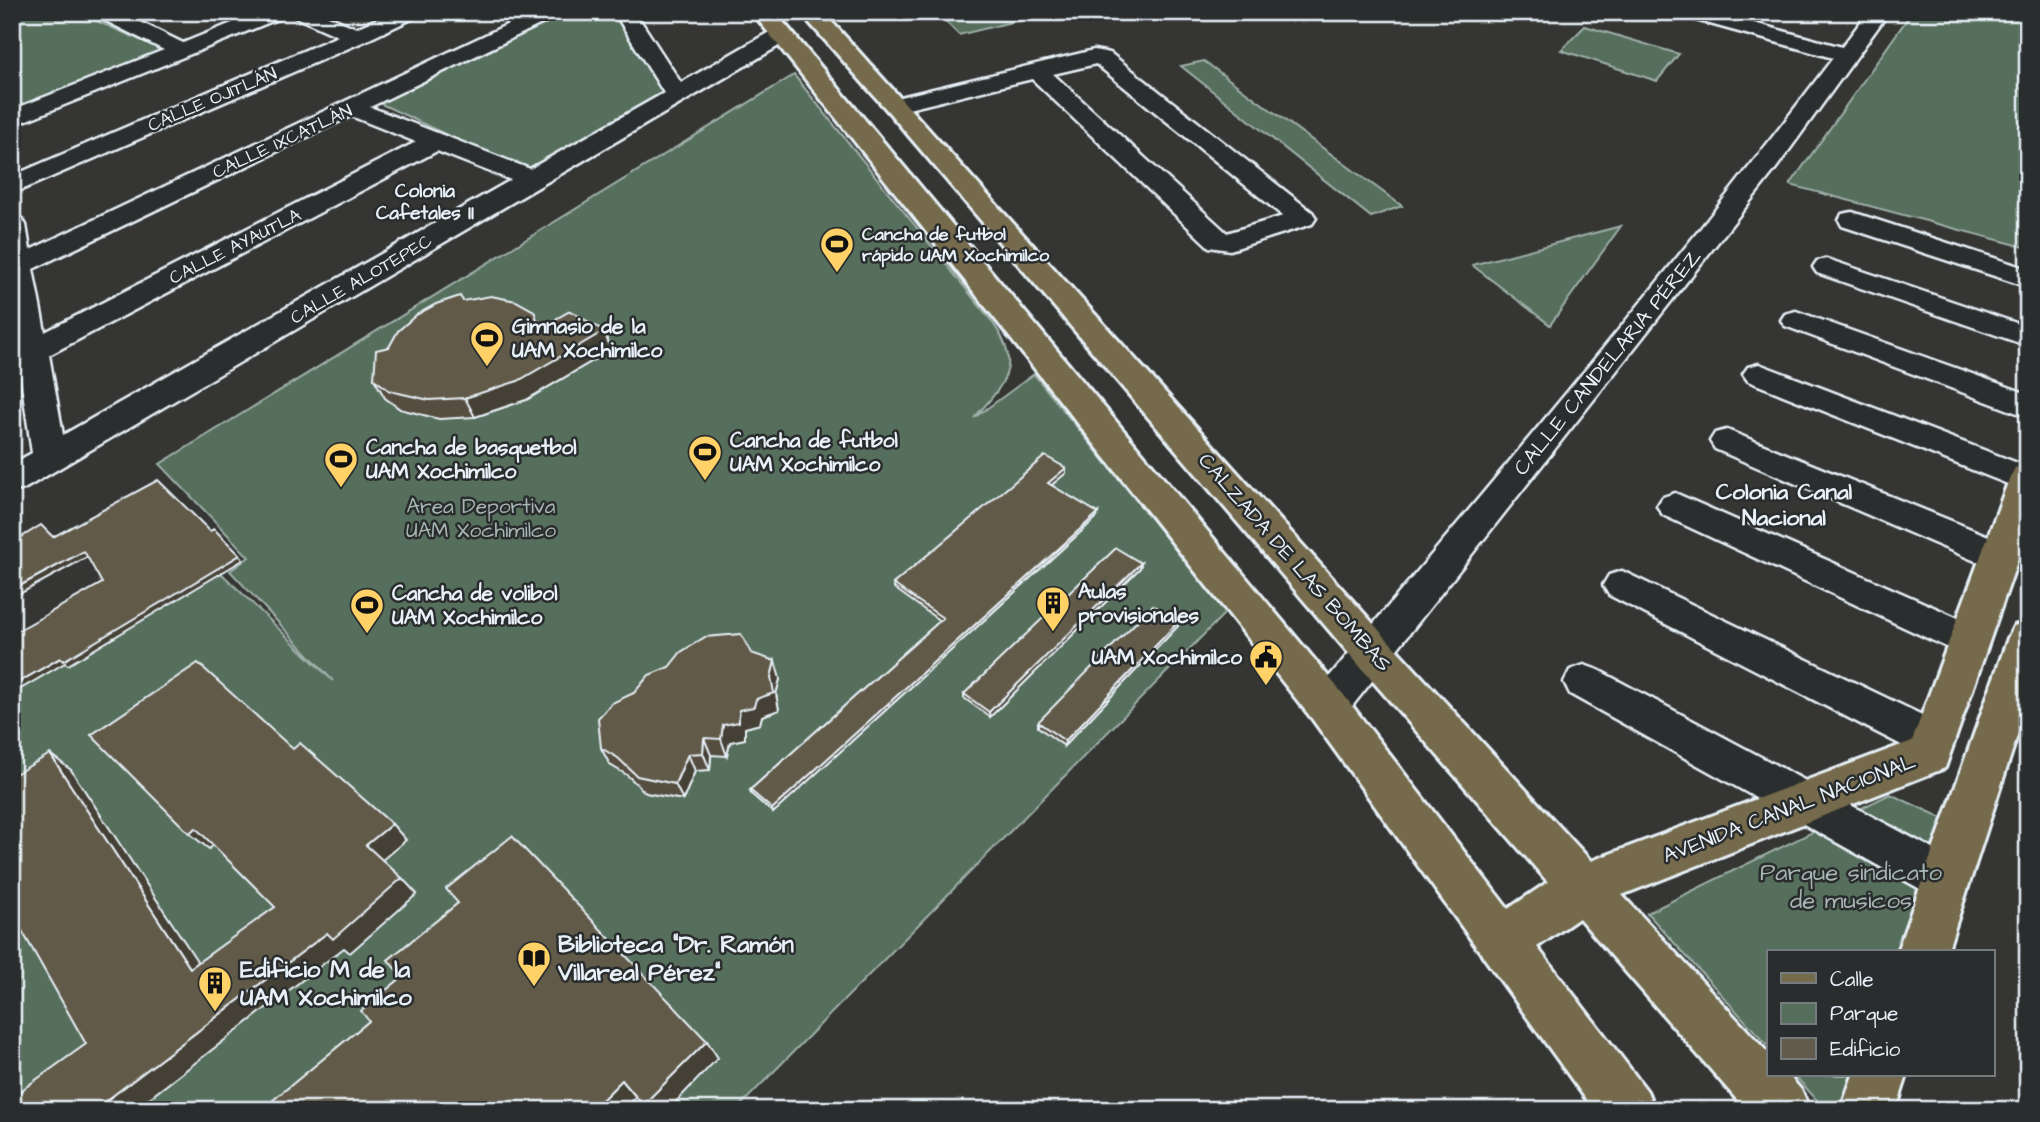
<svg xmlns="http://www.w3.org/2000/svg" width="2040" height="1122" font-family="'Architects Daughter',sans-serif">
  <style>
    .green { fill: #566e5c; stroke: #9fb0aa; stroke-width: 2 }
    .lines { fill: none; stroke-linecap: round; stroke-linejoin: round }
    .minor-casing { stroke: #e8f1f8; stroke-width: 5 }
    .major-casing { stroke: #e8f1f8; stroke-width: 6 }
    .minor { fill: #2a2d2e; fill-rule: evenodd }
    .major { fill: #746b4b; fill-rule: evenodd }
    .wall { fill: #544d40; stroke: #e8f1f8; stroke-width: 2 }
    .shaded-wall { fill: #453f34; stroke: #e8f1f8; stroke-width: 2 }
    .building { fill: #625a4a; stroke: #e8f1f8; stroke-width: 2 }
    .labels { text-anchor: middle; stroke-width: 5; stroke-linejoin: round; paint-order: stroke }
    .far-street-label { font-size: 18px; fill: #e8f1f8; stroke: #2a2d2e }
    .far-poi-label { font-size: 18px; font-weight: bold; fill: #e8f1f8; stroke: #2a2d2e; text-anchor: start }
    .far-neighbourhood-label { font-size: 19px; font-weight: bold; fill: #e8f1f8; stroke: #2a2d2e }
    .poi-label { font-size: 21px; font-weight: bold; fill: #e8f1f8; stroke: #2a2d2e; text-anchor: start }
    .street-label { font-size: 21px; fill: #e8f1f8; stroke: #2a2d2e }
    .park-label { font-size: 21px; fill: #a6b6b2; stroke: #2a2d2e }
    .neighbourhood-label { font-size: 23px; font-weight: bold; fill: #e8f1f8; stroke: #2a2d2e }
    .near-park-label { font-size: 24px; fill: #a6b6b2; stroke: #2a2d2e }
    .near-poi-label { font-size: 24px; font-weight: bold; fill: #e8f1f8; stroke: #2a2d2e; text-anchor: start }
  </style>
  <rect width="100%" height="100%" fill="#353634"/>
  <filter id="ink" filterUnits="userSpaceOnUse"><feTurbulence type="fractalNoise" baseFrequency=".0143" numOctaves="2"/><feDisplacementMap in="SourceGraphic" scale="14" xChannelSelector="R" yChannelSelector="G"/><feConvolveMatrix kernelMatrix="1 2 1 2 8 2 1 2 1" color-interpolation-filters="sRGB"/></filter>
  <g filter="url(#ink)">
    <path class="green" d="M12,12H76L168,52L12,110Z
      M566,12H617L668,93L532,175L377,102Z
      M936,12H1052L959,35Z
      M1912,12H2028V248L1790,185Z
      M1585,26L1679,54L1657,81L1561,50Z
      M1204,61L1402,206L1371,217L1181,66Z
      M794,75L987,315C1023,361 1010,379 974,418L1034,374L1226,612L736,1110H12V645L221,573L333,681L230,571L249,557L160,464Z
      M1621,226L1550,325L1472,265Z
      M1890,794L1945,819L1899,952H1769V1047L1647,913Z
      M1794,1075H1856L1844,1110H1826Z"/>
    <g class="lines">
      <g class="minor-casing">
        <path id="minor" d="M93,12H120L183,43L259,12H288L285,16L12,126V110L164,50L96,16Z
          M290,12H319L356,28L393,12H421L418,16L365,41L12,194V176L338,36L293,16Z
          M534,12H561L558,16L370,107L530,169L664,93L614,12H635L681,83L773,30H789L792,35L789,40L24,489L12,492V464L32,453L12,317V217L22,219L26,225L30,250ZM351,116L416,142L45,332L33,269ZM437,151L511,180L63,435L49,355Z
          M1678,12H1713L1842,47L1868,12H1889L1774,171L1342,719L1328,724L1314,719L1308,707L1314,695C1489,485 1668,277 1833,58L1681,16Z
          M1094,50L1110,53L1312,212L1316,218L1312,224L1230,250L1209,247L1032,79L896,112L888,110L884,105L888,100ZM1096,64L1283,216L1227,233L1053,74Z
          M1852,212L2028,269V287L1842,226L1839,220L1842,214Z
          M1827,259L2028,327V346L1817,273L1813,267L1817,261Z
          M1796,311L2028,394V417L1785,326L1781,320L1785,314Z
          M1759,364L2028,467V492L1748,381L1743,374L1748,367Z
          M1727,430L2013,546L2018,556L2013,566L2000,570L1987,566L1715,449L1710,441L1715,433Z
          M1675,493L1983,629L1989,640L1983,651L1969,656L1955,651L1663,515L1657,506L1663,497Z
          M1622,571L1949,728L1955,741L1949,754L1934,759L1919,754L1609,595L1603,585L1609,575Z
          M1584,665L1598,670L1963,865L1970,880L1963,895L1947,902L1931,895L1570,694L1564,682L1570,670Z"/>
      </g>
      <g class="major-casing">
        <path id="major" d="M752,12H775L1343,694L1508,909L1548,882L1357,663L887,110L800,12H823L1387,639L1591,861L1912,741L2010,477L2015,468L2028,464V530L1945,768L1622,895L1769,1054V1075H1788L1802,1091L1810,1110H1746L1579,918L1537,947L1647,1091L1655,1110H1594L1313,720Z
          M2028,622V702L1947,952H1897L2008,638L2014,626Z
          M1853,1075H1907L1896,1110H1841Z"/>
      </g>
      <use href="#minor" class="minor"/>
      <use href="#major" class="major"/>
    </g>
    <path class="wall" d="M463,301L540,328L611,350L526,400L475,417L439,419L400,409L385,398L374,379L389,347Z
      M1066,473L1051,485L1097,517L773,813L751,794L750,790L940,621L894,588L893,584Z
      M1141,563L1140,568L990,717L964,698V694Z
      M1178,626L1064,746L1038,727V722Z
      M751,653L780,679L776,694L779,710L762,716L760,724L745,728V739L730,742L727,756L711,755L710,770L695,771L683,800L646,793L627,775L610,765L601,748L634,693L669,667Z"/>
    <path class="shaded-wall" d="M604,331L611,350L526,400L475,417L465,398Z
      M1066,468V473L1048,488V483Z
      M1098,513L1097,517L773,813L772,809Z
      M84,551L89,556L12,598V590Z
      M240,555L243,560L68,665L65,663L12,694V686Z
      M1141,563L1140,568L990,717L989,712Z
      M1179,621L1178,626L1064,746L1065,741Z
      M775,661L780,679L776,694L779,710L762,716L760,724L745,728V739L730,742L727,756L721,739L723,725L739,710L756,699L771,677Z
      M704,738L711,755L710,770L703,753Z
      M50,754L71,770L211,982L190,968Z
      M688,754L695,771L683,800L675,784Z
      M392,824L406,840L381,861L366,845Z
      M196,828L215,844L209,849L189,833Z
      M402,878L417,894L350,953L344,948L134,1110H94L327,933Z
      M707,1041L718,1058L668,1110H648L643,1105Z
      M622,1080L636,1097L624,1110H592Z"/>
    <path class="building" d="M460,296L463,301L491,296L516,301L534,311L540,328L570,311L604,331L518,381L465,398L429,400L390,391L374,379L376,350L389,347L398,331L416,315L436,304Z
      M1045,456L1066,468L1048,483L1098,513L772,809L750,790L943,618L893,584Z
      M158,480L210,531L214,529L240,555L63,661L60,658L12,686V634L102,583L84,551L12,590V543L41,525L53,537Z
      M1116,548L1141,563L989,712L964,694Z
      M1153,605L1179,621L1065,741L1038,722Z
      M741,634L751,653L775,661L771,677L774,693L756,699L754,707L739,710V722L723,725L721,739L704,738L703,753L688,754L675,784L637,776L618,758L601,748L598,718L612,703L634,693L649,675L669,667L681,652L705,637Z
      M198,663L293,749L300,743L392,824L366,845L402,878L333,939L327,933L94,1110H12V1097L86,1044L12,913V776L50,754L190,968L275,907L196,828L189,833L91,735Z
      M512,836L707,1041L643,1105L622,1080L592,1110H261L369,1021L361,1011L402,977L388,960L458,903L446,889Z"/>
  </g>
  <defs>
    <g id="stadium-pin" transform="scale(1.75)"><path d="M0 17L-7.5 6A9.5 9.5 0 1 1 7.5 6Z" fill="#ffd166" stroke="#2a2d2e"/><path d="M0-5a6.5 5 0 1 0 0 10a6.5 5 0 1 0 0-10ZM-3.5-1.8h7v3.6h-7Z" fill="#111"/></g>
    <g id="building-pin" transform="scale(1.75)"><path d="M0 17L-7.5 6A9.5 9.5 0 1 1 7.5 6Z" fill="#ffd166" stroke="#2a2d2e"/><path d="M-4-6H4V6H1V3H-1V6H-4ZM-2.5-4.3h1.7v1.8h-1.7ZM.8-4.3h1.7v1.8H.8ZM-2.5-1h1.7V.8h-1.7ZM.8-1h1.7V.8H.8Z" fill="#111"/></g>
    <g id="civic-pin" transform="scale(1.75)"><path d="M0 17L-7.5 6A9.5 9.5 0 1 1 7.5 6Z" fill="#ffd166" stroke="#2a2d2e"/><path d="M-.6-6.5H3V-4.5H.6V-3L4-1V1h2V6H-6V1h2V-1L-.6-3ZM-1.2 2.5V6h2.4V2.5Z" fill="#111"/></g>
    <g id="library-pin" transform="scale(1.75)"><path d="M0 17L-7.5 6A9.5 9.5 0 1 1 7.5 6Z" fill="#ffd166" stroke="#2a2d2e"/><path d="M-6-4Q-3-5.5-.7-3.5V5Q-3 3-6 4ZM6-4Q3-5.5 .7-3.5V5Q3 3 6 4Z" fill="#111"/></g>
  </defs>
  <g fill-rule="evenodd">
    <use href="#stadium-pin" x="837" y="244"/>
    <use href="#stadium-pin" x="487" y="338"/>
    <use href="#stadium-pin" x="705" y="452"/>
    <use href="#stadium-pin" x="341" y="459"/>
    <use href="#building-pin" x="1053" y="603"/>
    <use href="#stadium-pin" x="367" y="605"/>
    <use href="#civic-pin" x="1266" y="657"/>
    <use href="#library-pin" x="534" y="958"/>
    <use href="#building-pin" x="215" y="983"/>
  </g>
  <g class="labels">
    <g class="far-street-label">
      <text transform="translate(212 99) rotate(-23)" y="6">CALLE OJITLÁN</text>
      <text transform="translate(282 141) rotate(-25)" y="6">CALLE IXCATLÁN</text>
      <text transform="translate(235 246) rotate(-27)" y="6">CALLE AYAUTLA</text>
      <text transform="translate(361 279) rotate(-30)" y="6">CALLE ALOTEPEC</text>
    </g>
    <g class="far-poi-label">
      <text x="862" y="240">Cancha de futbol<tspan x="862" dy="21">rápido UAM Xochimilco</tspan></text>
    </g>
    <g class="far-neighbourhood-label">
      <text x="425" y="197">Colonia<tspan x="425" dy="22">Cafetales II</tspan></text>
    </g>
    <g class="poi-label">
      <text x="512" y="333">Gimnasio de la<tspan x="512" dy="24">UAM Xochimilco</tspan></text>
      <text x="730" y="447">Cancha de futbol<tspan x="730" dy="24">UAM Xochimilco</tspan></text>
      <text x="366" y="454">Cancha de basquetbol<tspan x="366" dy="24">UAM Xochimilco</tspan></text>
      <text x="1078" y="598">Aulas<tspan x="1078" dy="24">provisionales</tspan></text>
      <text x="392" y="600">Cancha de volibol<tspan x="392" dy="24">UAM Xochimilco</tspan></text>
      <text x="1242" y="664" text-anchor="end">UAM Xochimilco</text>
    </g>
    <g class="street-label">
      <text transform="translate(1607 362) rotate(-51)" y="7">CALLE CANDELARIA PÉREZ</text>
      <text transform="translate(1295 562) rotate(49)" y="7">CALZADA DE LAS BOMBAS</text>
      <text transform="translate(1789 808) rotate(-21)" y="7">AVENIDA CANAL NACIONAL</text>
    </g>
    <g class="park-label">
      <text x="481" y="513">Area Deportiva<tspan x="481" dy="24">UAM Xochimilco</tspan></text>
    </g>
    <g class="neighbourhood-label">
      <text x="1784" y="499">Colonia Canal<tspan x="1784" dy="26">Nacional</tspan></text>
    </g>
    <g class="near-park-label">
      <text x="1851" y="880">Parque sindicato<tspan x="1851" dy="28">de musicos</tspan></text>
    </g>
    <g class="near-poi-label">
      <text x="558" y="952">Biblioteca "Dr. Ramón<tspan x="558" dy="28">Villareal Pérez"</tspan></text>
      <text x="240" y="977">Edificio M de la<tspan x="240" dy="28">UAM Xochimilco</tspan></text>
    </g>
  </g>
  <rect width="2040" height="1122" fill="none" stroke="#2a2d2e" stroke-width="42"/>
  <rect x="21" y="21" width="1998" height="1080" fill="none" stroke="#e8f1f8" stroke-width="2.5" filter="url(#ink)"/>
  <rect x="1767" y="950" width="228" height="126" fill="#2a2d2e" stroke="#767b7f" stroke-width="2"/>
  <rect x="1781" y="973" width="35" height="10" fill="#746b4b" stroke="#767b7f" stroke-width="2"/>
  <text x="1830" y="986" font-size="21" fill="#e8f1f8">Calle</text>
  <rect x="1781" y="1003" width="35" height="21" fill="#566e5c" stroke="#767b7f" stroke-width="2"/>
  <text x="1830" y="1020" font-size="21" fill="#e8f1f8">Parque</text>
  <rect x="1781" y="1038" width="35" height="21" fill="#625a4a" stroke="#767b7f" stroke-width="2"/>
  <text x="1830" y="1056" font-size="21" fill="#e8f1f8">Edificio</text>
</svg>
